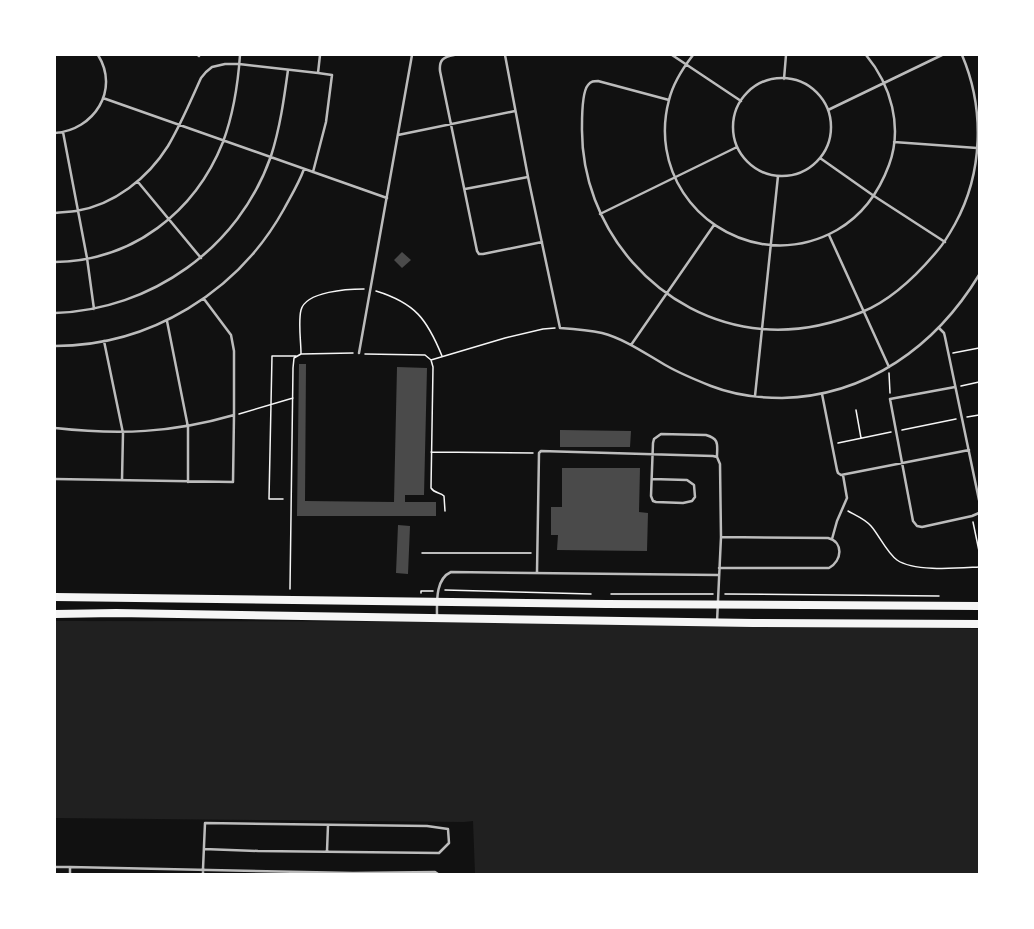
<svg xmlns="http://www.w3.org/2000/svg" width="1034" height="929" font-family="'Fira Sans Condensed',sans-serif">
  <style>
    .green { fill: #202020 }
    .building { fill: #4a4a4a }
    .lines { fill: none; stroke-linecap: round; stroke-linejoin: round }
    .path { stroke: #f5f5f5; stroke-width: 1.5 }
    .service { stroke: #bcbcbc; stroke-width: 2.5 }
    .primary { stroke: #f5f5f5; stroke-width: 8 }
  </style>
  <rect width="100%" height="100%" fill="#111"/>
  <path class="green" d="M55,621L717,622L979,629V874H475L473,821L464,822L55,818Z"/>
  <path class="building" d="M402,252L411,260L402,268L394,260Z
    M299,364H306L305,501L394,502L397,367L427,368L424,495H405V502H436V516H297Z
    M560,430L631,431L630,447H560Z
    M562,468H640L639,512L648,513L647,551L557,550L558,535H551V507H562Z
    M398,525L410,526L408,574L396,573Z"/>
  <g class="lines">
    <path class="path" d="M376,291C415,303 427,319 442,356
      M953,353L979,348
      M301,354C301,341 298,322 301,310C306,291 349,289 364,289
      M365,354L425,355L431,360L433,367L431,488C435,494 440,492 444,496L445,511
      M431,360L505,338L543,329L555,328
      M889,373L890,393
      M961,386L979,382
      M856,410L861,438
      M239,414L293,398
      M967,417L979,415
      M902,430L956,419
      M838,443L891,432
      M431,452L533,453
      M283,499H269L272,356H296
      M848,511C855,515 865,519 871,526C879,535 887,553 897,560C914,572 959,568 979,567
      M973,522L979,551
      M422,553H531
      M290,589L293,368L294,358L301,354L353,353
      M445,590L591,594
      M421,593V591H433
      M611,594H713
      M725,594L939,596"/>
    <path class="service" d="M198,55L199,56
      M454,55C443,57 439,60 440,71L477,251L479,254H483L542,242
      M505,55L528,177L560,328C574,329 588,330 602,333C625,339 646,354 667,366C681,374 696,380 711,386C734,395 758,398 782,398C867,396 936,346 979,275
      M672,55L741,101
      M693,55C683,68 673,83 669,100C651,167 694,232 762,244C788,248 814,243 837,230C863,215 879,192 889,165C903,127 891,85 866,55
      M733 127a49 49 0 1 1 98 0a49 49 0 1 1-98 0Z
      M784,79L786,55
      M103,98L387,198
      M669,100L598,81C594,81 591,81 588,85C582,92 582,116 582,126C580,228 659,320 762,329C796,332 830,325 862,312C892,300 918,274 938,250C945,242 950,233 955,224C983,173 985,109 962,55
      M828,110L942,55
      M63,132L87,258L94,309
      M55,133C94,130 120,90 98,55
      M398,135L515,111
      M894,142L977,148
      M820,158L874,196L945,242
      M313,172L326,122L332,75L318,73
      M138,182L201,258
      M465,189L528,177
      M55,213C62,212 69,212 76,211C114,205 148,178 168,146C181,124 191,100 201,78L206,72L212,67L225,64H239L318,73L320,55
      M600,214L737,147
      M829,235L889,367
      M55,262C133,261 195,212 223,142C233,115 238,84 240,55
      M55,313C151,310 239,248 271,156C280,128 284,99 288,70
      M167,321L188,427V482
      M939,328L944,333L945,337L979,500
      M104,341L123,433L122,480
      M631,345L714,225
      M55,346C150,346 238,292 284,209C291,196 299,183 304,169
      M359,353L412,55
      M955,387L890,399L913,521L917,526L922,527L972,516L979,513
      M822,394L837,470L838,473L841,475L969,450
      M755,396L778,176
      M55,428C119,435 172,433 234,415V351L231,335L204,299
      M55,479L233,482L234,415
      M652,479L687,480L694,485L695,497L692,501L683,503L656,502L653,501L651,496L653,443L654,439L661,434L706,435C720,439 717,445 717,457
      M832,539L837,521L847,498L843,475
      M537,572L539,453L541,451L713,456L717,457L720,464L721,537
      M437,617C437,603 435,579 451,572L718,575
      M717,622L721,537L828,538C844,542 842,561 829,568H719
      M327,851L328,825
      M55,867H70V874
      M70,867L353,873L435,872L438,874
      M203,874V869L205,823L427,826L448,829L449,843L439,853L258,851L204,849"/>
    <path class="primary" d="M55,597L606,604L979,606
      M55,614L116,613L753,623L979,624"/>
  </g>
  <rect width="1034" height="929" fill="none" stroke="#ffffff" stroke-width="112"/>
</svg>
